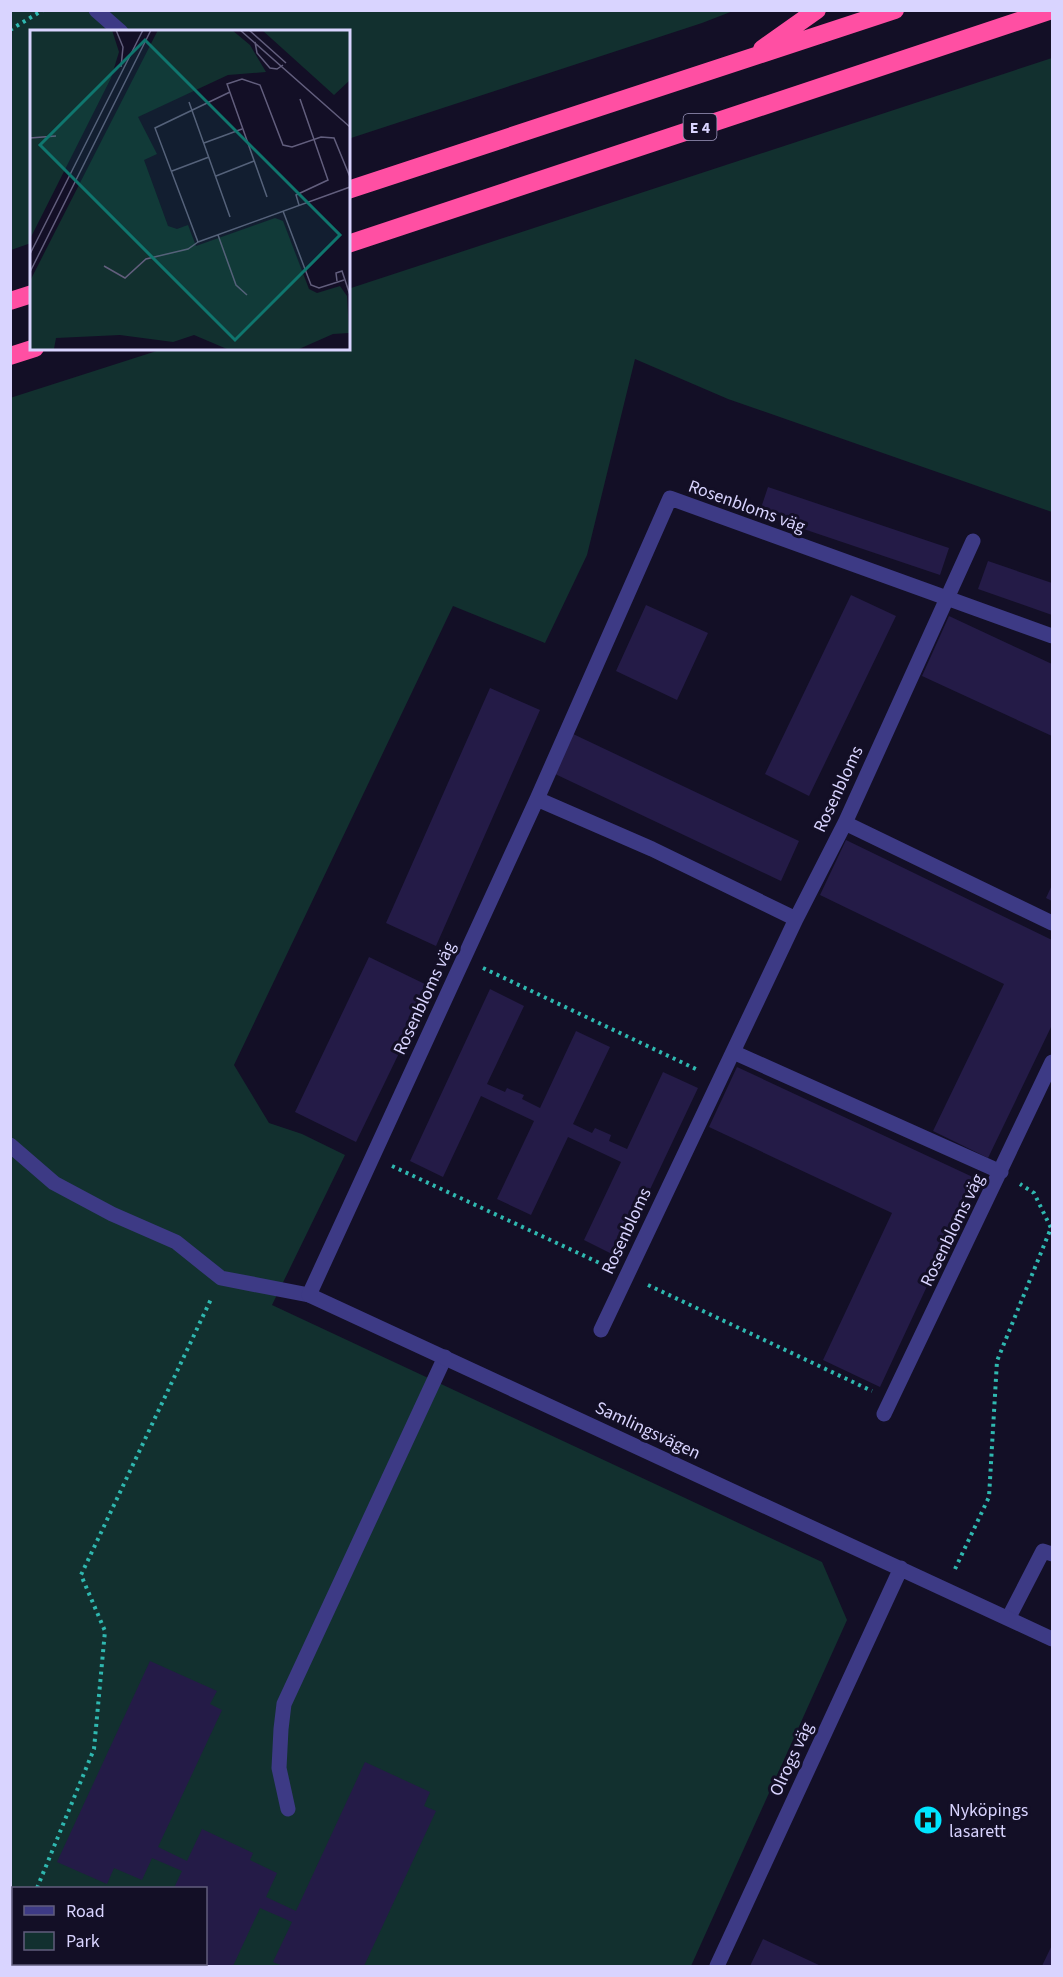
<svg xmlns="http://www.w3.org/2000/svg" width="1063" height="1977" font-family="'Source Sans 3',sans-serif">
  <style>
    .green { fill: #12302f; fill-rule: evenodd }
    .building { fill: #241b47 }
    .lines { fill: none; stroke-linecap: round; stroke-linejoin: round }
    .path { stroke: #2fb8b0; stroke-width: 4; stroke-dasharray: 3 4.5; stroke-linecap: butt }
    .service { stroke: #3d3a85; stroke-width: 15 }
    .minor { stroke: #3d3a85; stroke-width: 15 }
    .motorway { stroke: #ff4fa3; stroke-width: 18 }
    .labels { text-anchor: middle; stroke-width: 6; stroke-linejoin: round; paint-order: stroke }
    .shield { fill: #130f26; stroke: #9e99be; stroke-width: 1.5 }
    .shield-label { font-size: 16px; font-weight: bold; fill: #d9d4ff }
    .street-label { font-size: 18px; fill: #d9d4ff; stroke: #130f26 }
    .poi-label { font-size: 18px; fill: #d9d4ff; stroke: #130f26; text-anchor: start }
    .inset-road { fill: none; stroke: #625e7d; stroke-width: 1.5 }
    .view { fill: #0f766e; fill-opacity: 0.15; stroke: #0f766e; stroke-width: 3 }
    .inset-edge { fill: none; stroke: #d9d4ff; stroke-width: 3 }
  </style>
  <rect width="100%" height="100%" fill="#130f26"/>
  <path class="green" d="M10,11H733L702,23L348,139V32H32L31,243L11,250Z
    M1052,58V512L728,399L635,359L587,555L545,643L453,606L234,1065L269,1123L302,1134L345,1155L272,1305L822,1562L847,1620L691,1966H11L10,398L166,348H348V289ZM14,1888H206V1964H14Z"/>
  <path class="building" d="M768,487L949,548L940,575L759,514Z
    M988,561L1052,583V615L978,589Z
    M851,595L896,616L809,796L765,774Z
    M646,605L708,633L677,700L616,671Z
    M949,616L1052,664V736L922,676Z
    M490,688L540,710L436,946L386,923Z
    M571,733L799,841L781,881L553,773Z
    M846,840L1052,940V1025L988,1158L933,1131L1004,984L820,895Z
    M1052,885V901L1046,898Z
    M369,957L431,987L356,1142L295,1112Z
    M490,989L524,1006L487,1084L505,1092L507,1088L524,1095L522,1099L540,1108L576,1031L610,1047L573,1124L592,1133L595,1128L611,1135L609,1141L627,1149L663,1072L698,1088L618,1257L584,1240L621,1162L568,1137L531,1215L497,1199L534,1121L481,1096L443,1177L410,1161Z
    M737,1067L977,1179L880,1387L823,1360L892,1213L709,1127Z
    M150,1661L217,1691L210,1704L222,1710L158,1847L187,1861L202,1829L253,1853L250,1860L277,1873L266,1897L296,1911L365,1762L430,1792L424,1806L436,1811L364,1966H283L273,1962L292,1922L260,1908L233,1966H138L139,1964H206V1888H174L182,1871L152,1858L142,1880L114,1868L107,1884L57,1862Z
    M763,1939L821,1966H750Z
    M1052,1945V1966H1042Z"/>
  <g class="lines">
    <path class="path" d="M10,30L43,10
      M483,968L698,1070
      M392,1166L606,1266
      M648,1285L872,1391
      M955,1569L989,1497L997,1361L1051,1228L1034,1193L1020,1184
      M37,1888L94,1749L105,1631L81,1575L212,1297
      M17,1966V1964"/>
    <path class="service" d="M96,10L121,32
      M10,1145L54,1183L112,1214L176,1242L221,1278L309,1295
      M1009,1617L1043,1551L1052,1554
      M288,1809L279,1768L281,1729L284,1704L445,1357"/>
    <path class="minor" d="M1052,636L670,498L537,799L309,1295L1052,1639
      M537,799L652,849L796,919
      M845,823L1052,923
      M733,1052L1001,1172
      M601,1330L796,919L845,823L973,541
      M884,1414L1052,1062
      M717,1966L901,1568"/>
    <path class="motorway" d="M762,49L817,10
      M348,190L895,10
      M348,244L1052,10
      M10,301L32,294
      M10,356L35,348"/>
  </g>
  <defs>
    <g id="hospital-disc" transform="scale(1.5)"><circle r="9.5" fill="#00e5ff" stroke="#130f26"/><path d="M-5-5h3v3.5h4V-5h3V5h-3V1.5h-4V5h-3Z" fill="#111"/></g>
  </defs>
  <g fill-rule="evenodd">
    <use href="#hospital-disc" x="928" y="1820"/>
  </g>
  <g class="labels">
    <rect class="shield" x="683.5" y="114" width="33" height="26" rx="4.5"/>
    <g class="shield-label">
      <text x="700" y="133">E 4</text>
    </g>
    <g class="street-label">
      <text transform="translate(747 506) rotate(20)" y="6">Rosenbloms väg</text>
      <text transform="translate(838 789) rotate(-65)" y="6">Rosenbloms</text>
      <text transform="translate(424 998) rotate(-65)" y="6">Rosenbloms väg</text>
      <text transform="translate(952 1230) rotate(-64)" y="6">Rosenbloms väg</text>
      <text transform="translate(626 1231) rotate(-65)" y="6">Rosenbloms</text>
      <text transform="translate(648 1430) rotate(25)" y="6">Samlingsvägen</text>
      <text transform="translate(791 1759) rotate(-65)" y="6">Olrogs väg</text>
    </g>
    <g class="poi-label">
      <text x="949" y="1816">Nyköpings<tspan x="949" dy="21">lasarett</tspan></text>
    </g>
  </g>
  <g transform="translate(30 30)">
    <rect width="320" height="320" fill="#130f26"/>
    <path d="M0,0H82L89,22L81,48L0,209ZM128,0H202L220,15L236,42L198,45L108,87L127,124L114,130L138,196L147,199L158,195L166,216L245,188L253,191L279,259L287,263L310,256L317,266L319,303L303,304L269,319H197L164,305L143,312L90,305L26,308L24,319H0V251ZM232,0H319V51L304,65Z" fill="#12302f"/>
    <path class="inset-road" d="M86,0L93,17L91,37M210,0L320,97M219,0L256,33M225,12L227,23L240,38L247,39L253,35M200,62L125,98L168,212L320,157M159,72L200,187M0,108L26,106M174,113L212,99M142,141L179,127M186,146L224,131M237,167L197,54L212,49L230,55L253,115L262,117L291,107L304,108L320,147M269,175L266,165L298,150L270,69M253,181L281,255L289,258L314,250M188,205L206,255L217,265M0,224L113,0M74,236L95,248L116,229L158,219L168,212M0,242L121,0M307,251L306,243L312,241L320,265"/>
    <path class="view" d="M115,10L310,205L205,310L10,115Z"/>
    <rect width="320" height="320" class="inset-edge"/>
  </g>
  <rect width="1063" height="1977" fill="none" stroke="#d9d4ff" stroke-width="24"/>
  <rect x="12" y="1887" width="195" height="78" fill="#130f26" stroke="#625e7d" stroke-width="1.5"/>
  <rect x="24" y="1906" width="30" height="9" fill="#3d3a85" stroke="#625e7d" stroke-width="1.5"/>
  <text x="66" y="1917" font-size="18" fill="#d9d4ff">Road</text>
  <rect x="24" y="1932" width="30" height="18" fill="#12302f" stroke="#625e7d" stroke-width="1.5"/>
  <text x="66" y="1947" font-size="18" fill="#d9d4ff">Park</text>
</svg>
